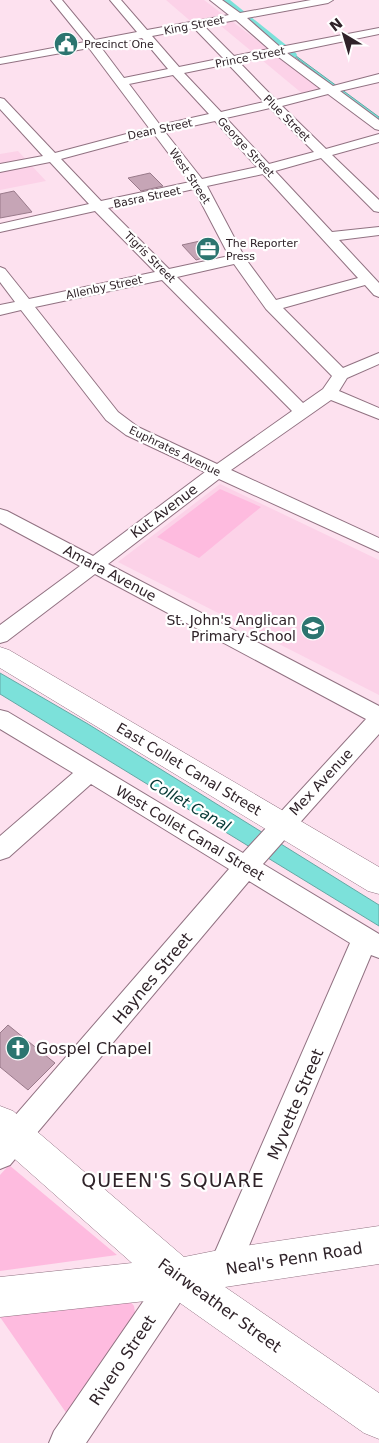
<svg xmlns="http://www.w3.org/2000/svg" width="379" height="1443" font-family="'DejaVu Sans',sans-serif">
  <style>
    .built { fill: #fcd2e8 }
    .green { fill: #febbdf }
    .water { fill: #7ce1da; stroke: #65a8a5 }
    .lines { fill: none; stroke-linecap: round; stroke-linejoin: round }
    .canal { fill: #7ce1da; fill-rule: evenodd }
    .building { fill: #c6a5b6; stroke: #997a8a }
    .street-casing { stroke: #917282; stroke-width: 2 }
    .secondary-casing { stroke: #917282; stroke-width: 1 }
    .street { fill: #fff; fill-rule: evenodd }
    .secondary { fill: #fff; fill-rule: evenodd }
    .labels { text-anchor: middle; stroke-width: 4.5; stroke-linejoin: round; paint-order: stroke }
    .far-street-label { font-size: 11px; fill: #2f2329; stroke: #fff }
    .far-poi-label { font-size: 11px; fill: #2f2329; stroke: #fff; text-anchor: start }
    .street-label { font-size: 14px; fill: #2f2329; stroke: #fff }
    .poi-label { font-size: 14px; fill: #2f2329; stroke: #fff; text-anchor: end }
    .water-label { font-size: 15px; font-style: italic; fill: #033633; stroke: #fff }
    .near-street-label { font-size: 16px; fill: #2f2329; stroke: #fff }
    .near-poi-label { font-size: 16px; fill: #2f2329; stroke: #fff; text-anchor: start }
    .near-quarter-label { font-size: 19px; letter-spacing: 1px; fill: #2f2329; stroke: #fff }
  </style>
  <rect width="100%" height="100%" fill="#fde1ef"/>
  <path class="built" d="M166,0H204L324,91L304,95L215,21L195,25Z
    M18,151L46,181L0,190V154Z
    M220,484L379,560V695L118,562Z"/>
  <path class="green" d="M220,489L261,507L199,558L157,537Z
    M9,1165L117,1255L0,1271V1175Z
    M125,1295L134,1306L136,1319L69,1417L0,1317V1309Z"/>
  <path class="water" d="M235,11L379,117V121Z
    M0,673L88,724L379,905V926L0,694Z"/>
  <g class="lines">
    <path class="canal" d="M219,0H230L296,53L297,55L296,57H288Z"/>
  </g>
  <path class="building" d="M150,173L163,186L141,191L128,178Z
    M14,191L32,212L0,218V194Z
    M209,239L213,255L196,260L182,245Z
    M8,1025L55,1063L28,1090L0,1067V1033Z"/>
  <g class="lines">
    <g class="street-casing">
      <path id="street" d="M51,0H62L95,40L137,32L110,0H121L147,30L229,15L210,0H222L240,13L311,0H333L328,3L247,18L280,47L379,28V34L287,53L333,86L379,74V82L340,91L379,120V130L375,129L328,94L282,106L326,149L379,134V142L332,155L379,200V212L374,211L321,158L275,171L332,232L379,227V235L339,240L379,283V297L374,295L365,285L283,308L343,368L379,353V364L347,378L339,391L379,408V419L331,400L231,470L379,538V552L219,479L108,564L379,706V734L263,864L379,934V958L371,955L235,1279L224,1284L213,1279L208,1268L350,943L249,881L10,1165L0,1169V1133L229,869L91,784L9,857L0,860V836L73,773L0,729V710L8,712L243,853L366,719L95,574L7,641L0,643V625L80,566L0,523V509L7,511L93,556L205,472L126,435L106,420L21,310L0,315V305L15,302L0,282V267L5,269L29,299L155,272L95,211L0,232V224L89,204L50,162L0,172V164L43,156L0,109V98L4,99L55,153L149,128L89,48L0,64V58L85,42ZM236,20L269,49L234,56L204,26ZM194,28L223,58L179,67L152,36ZM142,38L168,69L124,78L100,46ZM276,55L321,89L276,100L239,62ZM228,64L264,102L221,112L184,73ZM173,75L209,114L160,125L129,84ZM270,108L314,152L269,164L226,118ZM215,121L257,167L202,179L165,132ZM154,134L190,182L101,201L61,159ZM263,174L358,278L276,300L245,258L207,186ZM194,189L229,256L169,269L108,208ZM234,264L266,309L332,376L323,389L303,403L177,277ZM162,280L292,411L217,464L138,427L118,412L35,307Z
        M178,1262L189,1267L194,1278L189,1289L86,1443H49L54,1431L167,1267Z"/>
    </g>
    <g class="secondary-casing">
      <path id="secondary" d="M0,647L9,650L379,867V894L368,891L0,668Z
        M0,1106L13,1111L184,1257L224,1249L379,1226V1264L225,1287L379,1393V1439L364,1433L173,1298L0,1317V1277L132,1263L0,1146Z"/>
    </g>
    <use href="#street" class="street"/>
    <use href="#secondary" class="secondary"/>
  </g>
  <defs>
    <g id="civic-disc" transform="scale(1.25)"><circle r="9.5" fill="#2c7570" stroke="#fff"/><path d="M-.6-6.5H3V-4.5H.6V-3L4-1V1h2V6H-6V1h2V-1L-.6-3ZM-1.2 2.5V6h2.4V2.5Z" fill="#fff"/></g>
    <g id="office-disc" transform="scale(1.25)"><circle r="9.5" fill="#2c7570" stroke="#fff"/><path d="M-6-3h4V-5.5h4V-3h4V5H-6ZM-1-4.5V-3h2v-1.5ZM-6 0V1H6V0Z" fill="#fff"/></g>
    <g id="school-disc" transform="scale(1.25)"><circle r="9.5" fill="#2c7570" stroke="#fff"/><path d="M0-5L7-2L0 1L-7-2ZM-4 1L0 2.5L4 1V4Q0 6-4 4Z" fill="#fff"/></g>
    <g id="church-disc" transform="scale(1.25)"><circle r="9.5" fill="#2c7570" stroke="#fff"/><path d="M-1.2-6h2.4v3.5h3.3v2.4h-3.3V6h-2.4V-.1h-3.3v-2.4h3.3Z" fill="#fff"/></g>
  </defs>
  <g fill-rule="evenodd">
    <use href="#civic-disc" x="66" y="44"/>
    <use href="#office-disc" x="208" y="249"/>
    <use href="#school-disc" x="313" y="628"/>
    <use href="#church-disc" x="18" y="1048"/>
  </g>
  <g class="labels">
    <g class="far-street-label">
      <text transform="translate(194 25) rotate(-11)" y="4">King Street</text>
      <text transform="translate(250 57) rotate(-11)" y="4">Prince Street</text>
      <text transform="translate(287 118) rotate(45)" y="4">Plue Street</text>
      <text transform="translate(160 129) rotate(-12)" y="4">Dean Street</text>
      <text transform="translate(246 147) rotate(47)" y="4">George Street</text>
      <text transform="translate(190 176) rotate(56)" y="4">West Street</text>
      <text transform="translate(147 197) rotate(-12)" y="4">Basra Street</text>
      <text transform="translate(150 257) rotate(45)" y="4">Tigris Street</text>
      <text transform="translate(104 287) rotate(-12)" y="4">Allenby Street</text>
      <text transform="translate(175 451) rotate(26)" y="4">Euphrates Avenue</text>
    </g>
    <g class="far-poi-label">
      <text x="84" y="48">Precinct One</text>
      <text x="226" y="247">The Reporter<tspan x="226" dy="13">Press</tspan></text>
    </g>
    <g class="street-label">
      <text transform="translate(164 511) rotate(-37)" y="5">Kut Avenue</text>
      <text transform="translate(110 573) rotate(28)" y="5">Amara Avenue</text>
      <text transform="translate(189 769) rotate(31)" y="5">East Collet Canal Street</text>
      <text transform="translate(321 782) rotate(-47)" y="5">Mex Avenue</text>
      <text transform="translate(190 833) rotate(31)" y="5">West Collet Canal Street</text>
    </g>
    <g class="poi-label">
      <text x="296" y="625">St. John's Anglican<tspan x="296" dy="16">Primary School</tspan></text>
    </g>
    <g class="water-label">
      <text transform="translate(190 805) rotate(30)" y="5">Collet Canal</text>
    </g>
    <g class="near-street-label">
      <text transform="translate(152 978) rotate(-50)" y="6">Haynes Street</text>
      <text transform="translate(295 1104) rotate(-67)" y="6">Myvette Street</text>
      <text transform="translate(294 1258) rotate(-9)" y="6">Neal's Penn Road</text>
      <text transform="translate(220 1305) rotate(36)" y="6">Fairweather Street</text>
      <text transform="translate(122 1360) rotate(-56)" y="6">Rivero Street</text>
    </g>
    <g class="near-poi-label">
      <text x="36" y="1054">Gospel Chapel</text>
    </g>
    <g class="near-quarter-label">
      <text x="173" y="1187">QUEEN'S SQUARE</text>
    </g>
  </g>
  <g transform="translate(344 35) rotate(322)" stroke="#ffffff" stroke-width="4" paint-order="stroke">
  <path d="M0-4L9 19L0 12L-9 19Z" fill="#2f2329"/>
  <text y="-8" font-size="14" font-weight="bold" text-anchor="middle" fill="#2f2329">N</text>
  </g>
</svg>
